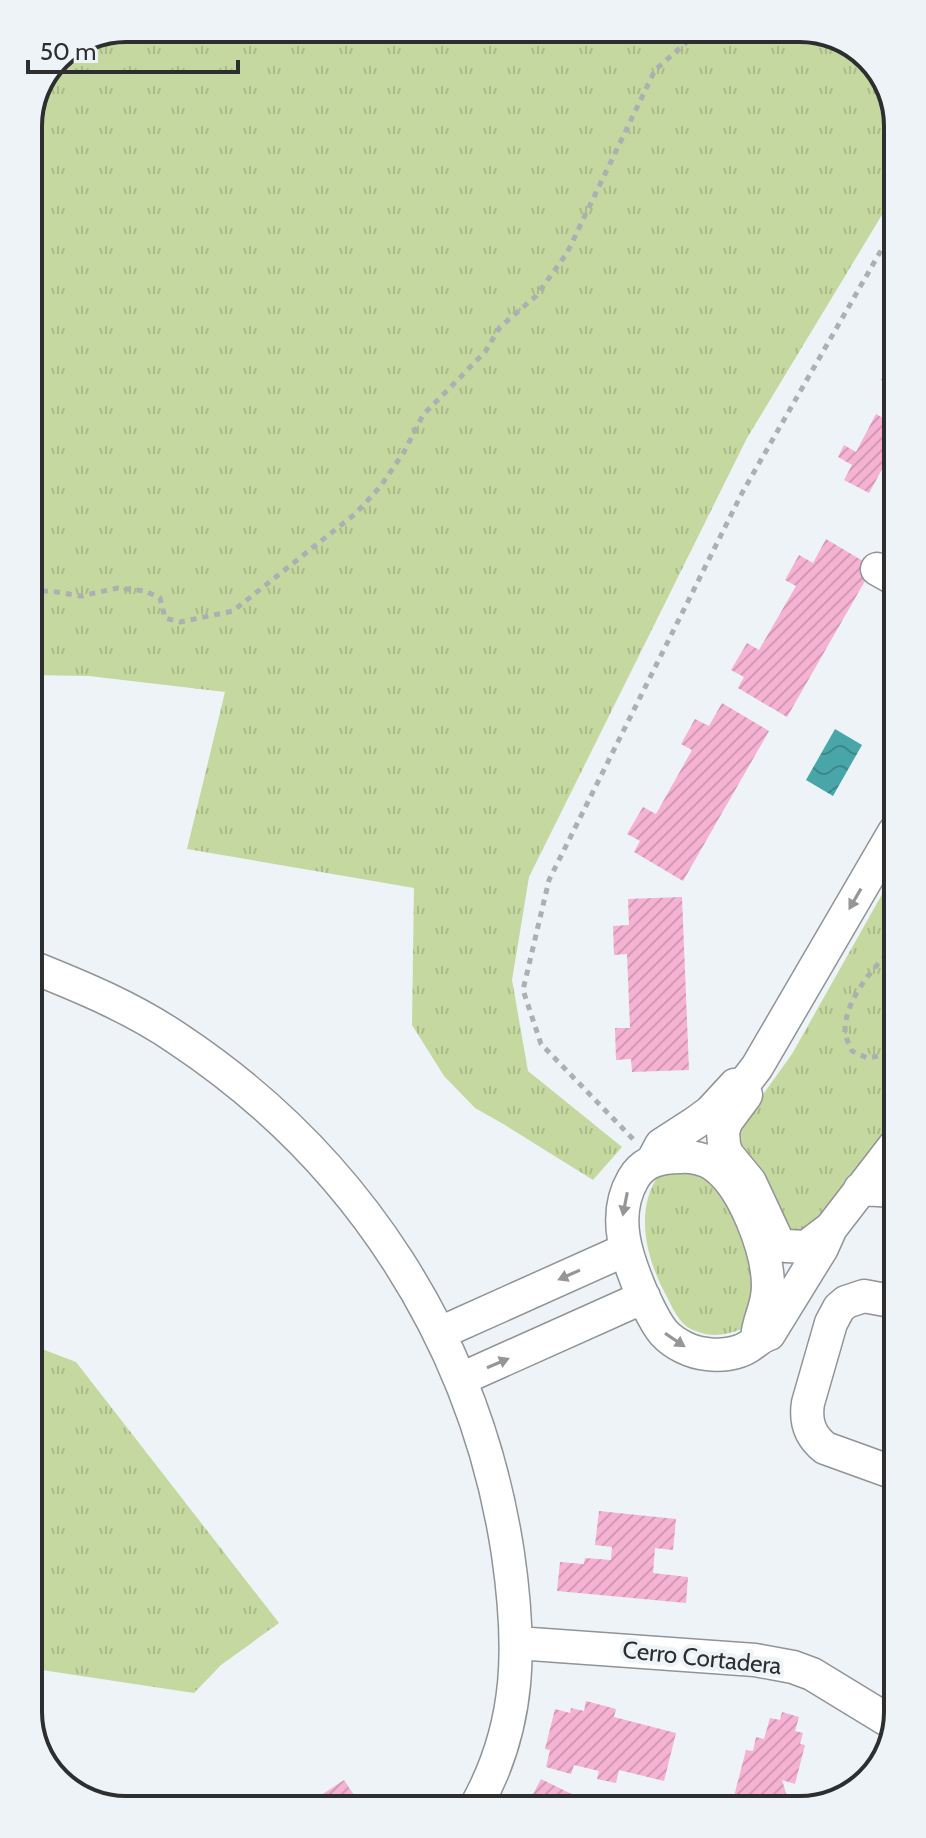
<svg xmlns="http://www.w3.org/2000/svg" width="926" height="1838" font-family="Cabin,sans-serif">
  <style>
    .grass { fill: url(#grass-tufts) }
    .water { fill: url(#water-waves) }
    .building { fill: url(#building-hatch) }
    .lines { fill: none; stroke-linecap: round; stroke-linejoin: round }
    .street-casing { stroke: #909498; stroke-width: 35 }
    .path { stroke: #acafb3; stroke-width: 5; stroke-dasharray: 6 6; stroke-linecap: butt }
    .street { stroke: #fff; stroke-width: 32 }
    .oneway { fill: #969698 }
    .labels { text-anchor: middle; stroke-width: 8; stroke-linejoin: round; paint-order: stroke }
    .street-label { font-size: 24px; fill: #2d2e30; stroke: #eef3f7 }
    .rim { fill: none; stroke: #2d2e30; stroke-width: 4 }
  </style>
  <defs>
    <pattern id="grass-tufts" width="24" height="20" patternUnits="userSpaceOnUse" patternTransform="scale(2)"><rect width="24" height="20" fill="#c5d89f"/><path d="M3 7l-1-3M5 7V3M7 7l1-3M15 17l-1-3M17 17v-4M19 17l1-3" fill="none" stroke="#aaba89"/></pattern>
    <pattern id="water-waves" width="16" height="10" patternUnits="userSpaceOnUse" patternTransform="scale(2)"><rect width="16" height="10" fill="#48a6a9"/><path d="M0 5q4-4 8 0t8 0" fill="none" stroke="#3c888a"/></pattern>
    <pattern id="building-hatch" width="6" height="6" patternUnits="userSpaceOnUse" patternTransform="scale(2)"><rect width="6" height="6" fill="#f5b2d2"/><path d="M-1 1l2-2M0 6l6-6M5 7l2-2" fill="none" stroke="#d299b5"/></pattern>
  </defs>
  <rect width="100%" height="100%" fill="#eef3f7"/>
  <path class="grass" d="M126,28H807L859,48L891,89V200L747,438L529,877L512,980L528,1071L622,1147L593,1180L505,1125L475,1108L444,1076L412,1025L414,888L187,849L225,692L89,676L31,675L28,120L57,56Z
    M894,873L895,1121L823,1212L804,1240L796,1242L736,1145L737,1126L756,1104L792,1054Z
    M694,1167L729,1196L762,1288L742,1329C723,1336 708,1338 689,1328C679,1322 673,1309 668,1299C648,1263 633,1214 658,1176Z
    M34,1346L76,1362L279,1623L221,1665L194,1693L35,1669Z"/>
  <path class="water" d="M835,729L862,745L833,796L806,780Z"/>
  <path class="building" d="M887,368L892,370V385L881,380Z
    M876,414L892,423V451L869,493L844,480L852,465L838,457L844,445L856,452Z
    M826,539L873,567L787,717L738,688L744,677L731,670L747,643L759,650L796,586L785,580L799,555L813,563Z
    M722,703L769,731L683,881L634,852L640,841L627,834L643,807L656,814L692,750L681,744L695,719L709,726Z
    M682,897L689,1070L632,1072L631,1059L616,1060L615,1028H630L627,954L614,955L613,926L629,925L628,899Z
    M599,1511L676,1519L673,1550L655,1548L653,1573L688,1577L686,1603L557,1591L560,1562L584,1564L585,1558L611,1560L612,1547L595,1545Z
    M586,1701L616,1709L614,1717L676,1733L664,1781L619,1770L616,1783L597,1779L599,1771L574,1765L571,1774L546,1767L550,1750L545,1749L555,1709L570,1713L571,1708L584,1711Z
    M782,1712L799,1717L795,1731L803,1733L800,1744L805,1745L795,1784L782,1780L789,1803L732,1804L746,1750L753,1751L756,1737L764,1739L770,1718L780,1720Z
    M541,1779L594,1805L527,1806Z
    M344,1780L358,1801L363,1798L369,1807L316,1808L312,1801Z"/>
  <g class="lines">
    <g class="street-casing">
      <path id="street" d="M877,569L893,578
        M32,967C82,987 133,1008 178,1039C357,1158 476,1341 508,1554C521,1644 522,1724 476,1806
        M746,1095L726,1122L723,1132L724,1145L727,1154L750,1182L778,1242L786,1246L806,1247L831,1228
        M653,1160L661,1145L695,1123L710,1112L735,1085L744,1084L757,1067L894,832
        M860,1189L896,1191
        M896,1302L864,1296L846,1302L839,1308L831,1323L808,1403C805,1422 810,1436 825,1448L897,1474
        M440,1333L625,1250
        M757,1339C758,1319 768,1308 768,1286C768,1251 744,1187 715,1166C706,1159 691,1156 680,1157C661,1157 643,1161 633,1179C611,1217 627,1259 643,1296C649,1308 655,1323 664,1333C674,1344 692,1353 707,1354C720,1356 737,1354 748,1347C756,1342 760,1337 769,1334L822,1248L831,1228L895,1145
        M461,1379L644,1297
        M517,1643L755,1660L793,1667L812,1674L894,1724"/>
    </g>
    <path class="path" d="M30,592L50,591L81,596L118,588L145,591L160,598L165,618L180,622L233,611L355,514L380,487L404,452L423,415L485,352L500,327L536,296L567,253L655,70L703,28
      M895,946C873,968 844,1000 845,1033C846,1039 850,1046 852,1051L867,1058L895,1053
      M633,1139L541,1044L523,990L549,880L742,493L891,233"/>
    <use href="#street" class="street"/>
  </g>
  <defs><path id="oneway-solid" d="M-6-.8H1V-3.2L6.5 0L1 3.2V.8H-6Z" transform="scale(2)"/></defs>
  <g class="oneway">
    <use href="#oneway-solid" transform="translate(855 899) rotate(120)"/>
    <use href="#oneway-solid" transform="translate(625 1204) rotate(101)"/>
    <use href="#oneway-solid" transform="translate(569 1275) rotate(156)"/>
    <use href="#oneway-solid" transform="translate(675 1340) rotate(34)"/>
    <use href="#oneway-solid" transform="translate(498 1363) rotate(-23)"/>
  </g>
  <g class="labels">
    <g class="street-label">
      <text transform="translate(702 1658) rotate(6)" y="8">Cerro Cortadera</text>
    </g>
  </g>
  <path d="M0 0H926V1838H0ZM126 42H800A84 84 0 0 1 884 126V1712A84 84 0 0 1 800 1796H126A84 84 0 0 1 42 1712V126A84 84 0 0 1 126 42Z" fill="#eef3f7" fill-rule="evenodd"/>
  <path class="rim" d="M126 42H800A84 84 0 0 1 884 126V1712A84 84 0 0 1 800 1796H126A84 84 0 0 1 42 1712V126A84 84 0 0 1 126 42Z"/>
  <path d="M28 60v12h210v-12" fill="none" stroke="#2d2e30" stroke-width="4"/>
  <text x="40" y="60" font-size="24" fill="#2d2e30" stroke="#eef3f7" stroke-width="6" paint-order="stroke">50 m</text>
</svg>
